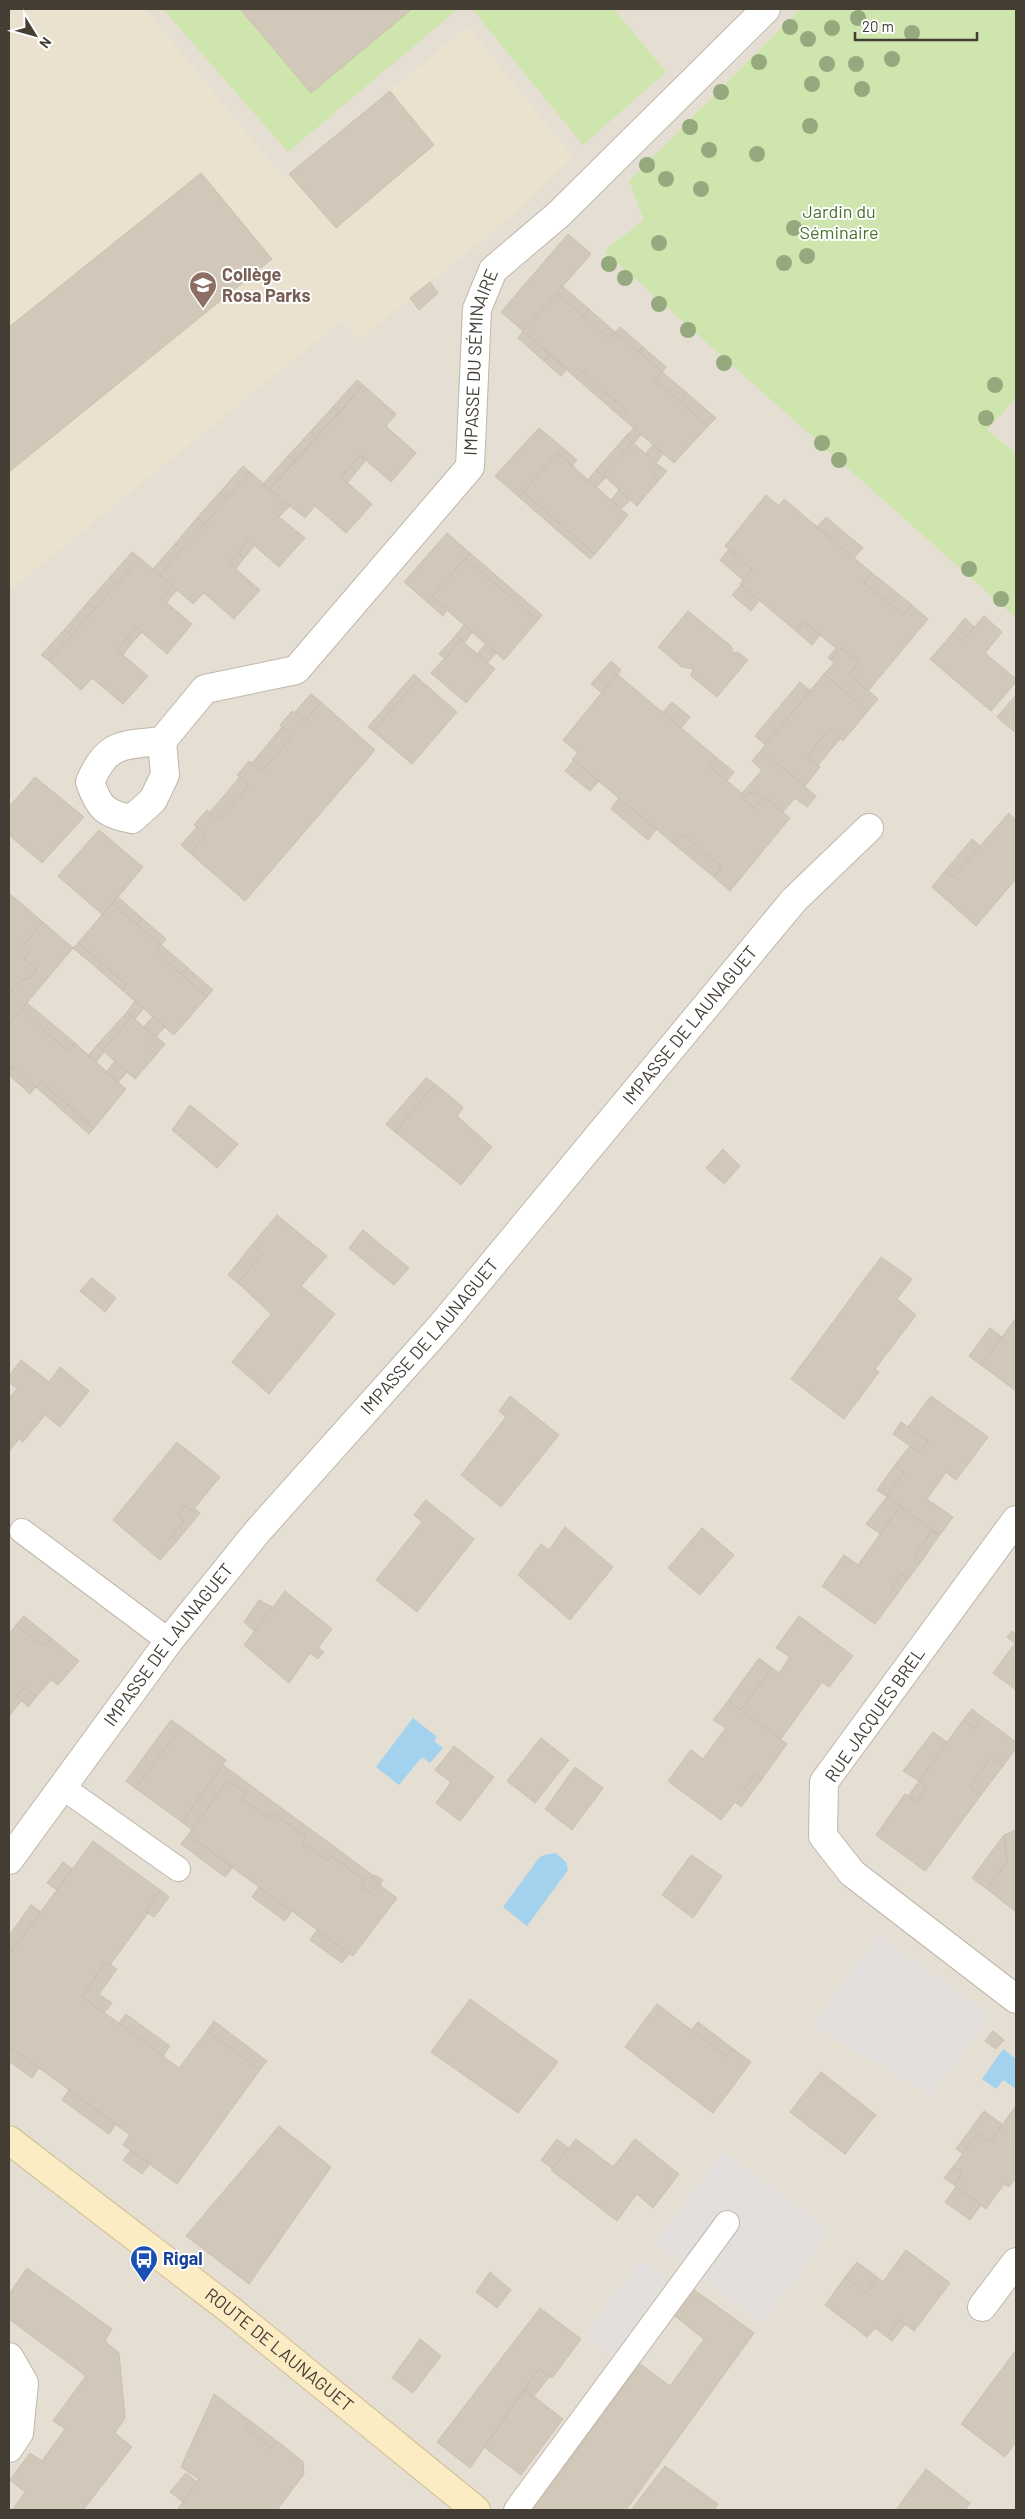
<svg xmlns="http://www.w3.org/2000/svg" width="1025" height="2519" font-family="Barlow,sans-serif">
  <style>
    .residential { fill: #e5ded2 }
    .education { fill: #eae1ce }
    .green { fill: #cfe5ae }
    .parking { fill: #e2dfdc }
    .water { fill: #a2d2ed }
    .building { fill: #d2c8ba; stroke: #cdbfae }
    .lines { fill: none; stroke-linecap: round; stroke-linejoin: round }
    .lane-casing { stroke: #bfb7aa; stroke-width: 26 }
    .street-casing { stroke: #bfb7aa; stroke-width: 30 }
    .secondary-casing { stroke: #d0be96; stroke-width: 30 }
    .lane { stroke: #fff; stroke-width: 24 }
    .street { stroke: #fff; stroke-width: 28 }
    .secondary { stroke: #fcecc3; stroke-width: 28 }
    .tree { fill: #95a97e }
    .labels { text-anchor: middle; stroke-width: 4; stroke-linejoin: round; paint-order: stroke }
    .park-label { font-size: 18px; fill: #49722a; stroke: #fff }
    .education-label { font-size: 18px; font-weight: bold; fill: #785e54; stroke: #fff; text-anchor: start }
    .street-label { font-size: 18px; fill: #433d34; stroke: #fff }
    .transit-label { font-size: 18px; font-weight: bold; fill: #164399; stroke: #fff; text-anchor: start }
  </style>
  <rect width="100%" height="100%" fill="#f1ede4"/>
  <path class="residential" d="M9,9H1016V2510H9Z"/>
  <path class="education" d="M9,9H146L284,178L468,26L573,157L516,213L359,340L342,321L9,591Z"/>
  <path class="green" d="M163,9H458L288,152Z
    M472,9H614L666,72L583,145Z
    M800,9H1016V398L987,430L1016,453V618L604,251L644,220L629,181Z"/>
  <path class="parking" d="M878,1934L991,2016L931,2096L812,2026Z
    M723,2151L831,2230L762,2324L654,2243Z
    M641,2259L669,2280L612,2356L584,2335Z"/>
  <path class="water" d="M413,1718L437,1737L434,1741L443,1748L430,1763L422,1757L399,1785L376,1767Z
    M556,1853L566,1862L568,1870L527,1926L503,1907L539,1858L544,1855Z
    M1003,2049L1016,2059V2089L1003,2080L996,2089L982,2079Z"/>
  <path class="building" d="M240,9H412L311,93Z
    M390,91L434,145L336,228L289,174Z
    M201,173L272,259L9,472V327Z
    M568,234L591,254L523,331L501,312Z
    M430,282L438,293L419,310L410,298Z
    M562,286L589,309L584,316L557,293Z
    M557,293L609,339L615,332L639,352L662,372L654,380L708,426L674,463L621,417L627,411L582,371L576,378L523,331Z
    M589,309L615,332L609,339L584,316Z
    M620,327L643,347L639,352L615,332Z
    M523,331L550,354L544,361L518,338Z
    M643,347L666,367L662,372L639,352Z
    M550,354L567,369L561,376L544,361Z
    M582,371L605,392L599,398L576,378Z
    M662,372L687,393L680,401L654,380Z
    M357,380L363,385L340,412L333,407Z
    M363,385L396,414L386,426L416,453L391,482L360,455L341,477L372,504L346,533L315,506L305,518L269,489Z
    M605,392L627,411L621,417L599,398Z
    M687,393L716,418L708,426L680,401Z
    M333,407L340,412L317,437L310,432Z
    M539,428L562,447L519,497L495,476Z
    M634,428L641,435L634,443L626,436Z
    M310,432L317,437L295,462L288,456Z
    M626,436L632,442L603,475L596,470Z
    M632,442L660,466L651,475L658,481L637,506L603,475Z
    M653,445L663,454L657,462L646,453Z
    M562,447L577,460L572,466L558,453Z
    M558,453L628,515L595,554L523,492Z
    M360,455L366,460L356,472L351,467Z
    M288,456L295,462L269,489L263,484Z
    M243,466L250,472L227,498L220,492Z
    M660,466L667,471L658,481L651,475Z
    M351,467L356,472L347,483L341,477Z
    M596,470L605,478L597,487L588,480Z
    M250,472L284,501L273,512L305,538L279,567L248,540L229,563L260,590L234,619L204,593L193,604L160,575Z
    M619,490L630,500L621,509L611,500Z
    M220,492L227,498L205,524L197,518Z
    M523,492L595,554L590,559L519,497Z
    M766,495L779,506L784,499L872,573L864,583L903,615L912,605L928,619L868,691L849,674L859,663L841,648L831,660L828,658L836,648L804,622L796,631L740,584L752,569L725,546Z
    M284,501L290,506L279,517L273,512Z
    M826,517L863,548L854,558L817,527Z
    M197,518L205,524L182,549L175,544Z
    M447,533L470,553L427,602L404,582Z
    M248,540L254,546L244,558L238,553Z
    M175,544L182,549L160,575L153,569Z
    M729,549L752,569L743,580L720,560Z
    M132,552L140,558L117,584L110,577Z
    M238,553L244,558L236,569L229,563Z
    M470,553L542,615L538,620L465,558Z
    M140,558L172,586L161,598L192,624L167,654L136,627L117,650L148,676L123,704L92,678L81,690L49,661Z
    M465,558L538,620L504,660L432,597Z
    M872,573L912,605L903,615L864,583Z
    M110,577L117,584L94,609L87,603Z
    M741,585L759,600L751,611L732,595Z
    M172,586L177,590L166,603L161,598Z
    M432,597L447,610L443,616L427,602Z
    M87,603L94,609L72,635L64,630Z
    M688,611L731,646L733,653L738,652L748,660L717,697L691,676L693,669L682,667L658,647Z
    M984,616L1002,632L985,653L1016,679V682L991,711L930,659L953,633L962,641Z
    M965,618L974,627L962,641L953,633Z
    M804,622L820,635L812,645L796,631Z
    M464,625L472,632L465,642L456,635Z
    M136,627L142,632L132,643L127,638Z
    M64,630L72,635L49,661L41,655Z
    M456,635L461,640L445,659L439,654Z
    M127,638L132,643L123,655L117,650Z
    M461,640L495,669L466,703L431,673Z
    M486,644L496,653L488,662L478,653Z
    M841,648L859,663L849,674L878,699L868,711L824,674L834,663L831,660Z
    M611,661L621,670L602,693L591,684Z
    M414,674L419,679L373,731L368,727Z
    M617,674L717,758L710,767L742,793L750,784L758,791L754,796L749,792L743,799L754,808L765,797L790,818L730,891L714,877L722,867L683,834L674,844L572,759L578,753L563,740Z
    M824,674L868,711L843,741L829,729L807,757L820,767L805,786L761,750Z
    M419,679L457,712L412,764L373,731Z
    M800,682L811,691L765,745L755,736Z
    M311,694L321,702L305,721L295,712Z
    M1016,695V733L997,717Z
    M321,702L375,750L245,901L190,853L206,835L194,825L207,810L218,820L249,786L237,775L249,761L262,771L292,736L280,725L292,711L305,721Z
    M672,702L690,717L681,728L663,712Z
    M282,727L292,736L262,771L252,763Z
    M829,729L840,739L818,765L807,757Z
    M761,750L816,796L807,807L795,798L783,812L765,797L754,808L743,799L749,792L754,796L758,791L750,784L762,770L752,761Z
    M717,758L734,772L727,781L710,767Z
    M574,760L599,781L590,791L565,771Z
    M35,777L84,817L42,863L9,835V807Z
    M240,777L249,786L218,820L210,812Z
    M619,798L657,829L648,840L611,809Z
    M1009,813L1016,820V879L976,926L932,887L945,871L953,877Z
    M197,827L206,835L190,853L181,845Z
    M99,830L143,867L103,915L58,876Z
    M683,834L722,867L714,877L674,844Z
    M972,839L980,846L953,877L945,871Z
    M9,893L43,922L23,945L30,951L24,959L37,970L30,978L21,980L9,994Z
    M118,897L142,918L137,925L112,903Z
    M112,903L161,945L156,952L207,997L174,1035L122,990L126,984L78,943Z
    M142,918L166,939L161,945L137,925Z
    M43,922L73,948L9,1024V994L21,980L30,978L37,970L24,959L30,951L23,945Z
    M78,943L103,964L98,969L73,948Z
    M161,945L187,967L181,974L156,952Z
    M103,964L126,984L122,990L98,969Z
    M187,967L213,990L207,997L181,974Z
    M135,1001L144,1008L135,1019L127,1012Z
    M27,1003L50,1022L44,1030L21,1010Z
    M21,1010L68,1051L75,1043L126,1089L94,1128L41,1082L36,1087L9,1064V1024Z
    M127,1012L132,1017L102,1050L97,1045Z
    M153,1016L165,1027L156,1037L144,1027Z
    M132,1017L159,1039L149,1049L156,1055L135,1079L102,1050Z
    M50,1022L75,1043L68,1051L44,1030Z
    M159,1039L165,1044L156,1055L149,1049Z
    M97,1045L104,1052L96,1062L88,1056Z
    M115,1061L127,1072L118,1082L106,1072Z
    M11,1066L36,1087L30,1094L9,1075Z
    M426,1078L435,1084L395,1132L386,1124Z
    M41,1082L68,1105L63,1111L36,1087Z
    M435,1084L463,1107L457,1116L492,1147L461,1185L395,1132Z
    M68,1105L94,1128L89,1134L63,1111Z
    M190,1105L238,1144L217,1168L172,1130Z
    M723,1149L740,1166L724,1184L706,1168Z
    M277,1215L327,1256L301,1286L335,1314L269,1394L232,1362L271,1314L238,1283L263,1253L252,1245Z
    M363,1230L409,1268L394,1285L349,1248Z
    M252,1245L263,1253L238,1283L228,1275Z
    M881,1257L912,1279L897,1299L916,1315L875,1369L879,1372L844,1419L791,1379Z
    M92,1278L116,1298L105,1312L80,1291Z
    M1016,1318V1391L981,1365Z
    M990,1328L1002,1337L981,1365L969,1356Z
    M21,1360L49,1382L60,1367L89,1391L60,1427L45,1415L23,1442L19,1439L9,1451V1398L17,1389L9,1382V1376Z
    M510,1396L559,1435L501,1507L461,1475L506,1417L499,1411Z
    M931,1396L988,1437L956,1480L946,1472L927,1499L953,1517L940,1535L886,1496L904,1472L895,1465L910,1446L919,1452L928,1441L908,1427Z
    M901,1422L928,1441L919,1452L893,1434Z
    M177,1442L220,1477L192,1511L185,1506L177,1515L184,1521L171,1536L177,1541L160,1560L113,1520Z
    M895,1465L904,1472L886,1496L877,1490Z
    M887,1497L900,1506L881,1534L866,1524Z
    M426,1500L474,1539L417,1612L376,1580L422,1522L414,1515Z
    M185,1506L192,1511L194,1508L200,1513L177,1541L171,1536L184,1521L177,1515Z
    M900,1506L940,1535L932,1531L914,1556L921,1562L908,1579L902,1574L891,1588L898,1593L875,1624L822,1586L844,1555L858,1565Z
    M565,1527L613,1567L570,1620L518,1575L541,1544L549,1550Z
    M702,1528L734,1555L700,1595L668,1568Z
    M932,1531L939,1536L921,1562L914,1556Z
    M902,1574L908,1579L898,1593L891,1588Z
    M285,1591L332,1629L318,1648L324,1652L318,1659L310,1653L289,1683L244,1645Z
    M259,1600L272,1607L254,1631L244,1622Z
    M24,1616L51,1638L44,1647L16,1625Z
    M799,1616L853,1656L829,1687L822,1682L781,1739L741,1710L772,1668L779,1673L790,1657L776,1648Z
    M16,1625L44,1647L51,1638L79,1661L58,1685L51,1680L36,1697L24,1687L17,1696L22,1700L9,1716V1634Z
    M1012,1631L1016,1634L1015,1643L1007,1637Z
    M1016,1642V1690L993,1673Z
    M759,1658L772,1668L741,1710L728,1701Z
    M24,1687L36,1697L28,1707L17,1696Z
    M728,1701L787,1744L762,1779L755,1774L744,1789L751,1794L741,1807L735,1802L721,1820L668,1781L691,1750L703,1759L726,1728L713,1720Z
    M972,1709L982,1717L974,1728L963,1720Z
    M982,1717L1016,1742V1748L1003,1766L991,1757L970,1787L981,1795L925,1871L876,1835L905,1794L916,1802L927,1787L919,1781L963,1720L974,1728Z
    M171,1720L181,1727L135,1788L126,1781Z
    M181,1727L226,1760L182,1822L135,1788Z
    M933,1732L947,1742L919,1781L903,1771Z
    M541,1738L569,1760L535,1803L507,1781Z
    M454,1746L494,1777L460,1821L436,1803L451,1782L435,1770Z
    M991,1757L1003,1766L981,1795L970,1787Z
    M223,1765L374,1876L372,1878L379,1883L371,1893L361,1886L365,1880L332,1856L328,1861L302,1843L306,1837L272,1812L268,1818L242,1799L247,1794L228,1780L192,1830L182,1822Z
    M575,1767L603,1788L572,1830L545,1809Z
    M755,1774L762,1779L751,1794L744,1789Z
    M228,1780L247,1794L242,1799L268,1818L272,1812L306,1837L302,1843L328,1861L332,1856L365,1880L361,1886L371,1893L379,1883L372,1878L375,1875L383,1880L380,1885L397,1898L353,1956L188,1835Z
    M919,1781L927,1787L916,1802L908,1796Z
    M1016,1830V1912L987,1889L1007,1862L1004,1835Z
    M188,1835L233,1867L225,1877L181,1844Z
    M1004,1835L1007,1862L987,1889L972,1878Z
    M93,1841L160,1890L145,1911L148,1913L110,1965L106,1962L82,1996L179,2068L207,2031L260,2070L177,2184L123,2145L130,2135L12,2048L9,2053V1950L11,1952Z
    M691,1855L722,1876L693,1918L662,1895Z
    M63,1862L72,1869L57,1890L47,1883Z
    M259,1887L292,1911L285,1921L252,1897Z
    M160,1890L169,1897L154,1917L145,1911Z
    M31,1905L41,1912L11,1952L9,1950V1936Z
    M317,1930L349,1954L342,1963L310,1940Z
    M106,1962L117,1969L99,1994L112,2003L104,2013L82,1996Z
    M470,1999L558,2062L518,2113L431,2052Z
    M657,2004L726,2056L732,2048L751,2062L713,2113L625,2047Z
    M126,2014L170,2046L163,2056L119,2023Z
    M214,2021L267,2061L260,2070L207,2031Z
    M698,2022L732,2048L726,2056L692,2029Z
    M993,2031L1004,2040L996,2049L985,2041Z
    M12,2048L39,2068L32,2078L9,2061V2053Z
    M821,2072L876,2115L845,2154L790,2112Z
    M69,2090L116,2124L109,2134L62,2100Z
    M1015,2107L1016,2178L1009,2187L1004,2184L986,2209L954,2185L962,2173L953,2167L978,2133L990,2142Z
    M984,2111L1002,2124L990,2142L978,2133L962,2153L956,2149Z
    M279,2126L331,2167L249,2284L186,2236Z
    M557,2139L568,2148L552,2168L541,2160Z
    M576,2139L613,2167L635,2139L679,2174L653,2208L637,2194L617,2221L551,2170Z
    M131,2150L150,2164L142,2174L123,2160Z
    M953,2167L962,2173L954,2185L944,2178Z
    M956,2187L981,2205L970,2220L945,2202Z
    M906,2250L950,2283L914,2331L899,2320L887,2337L875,2328L867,2337L825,2305L845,2277L866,2293L877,2277L883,2282Z
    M857,2262L877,2277L866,2293L845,2277Z
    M27,2268L112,2329L105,2341L119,2353L125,2418L115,2433L132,2447L83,2510H12L25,2492L10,2480L30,2453L42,2461L65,2429L53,2421L86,2376L9,2319V2294Z
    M490,2272L511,2290L497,2308L476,2292Z
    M689,2286L754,2333L626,2510H533L640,2364L670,2386L704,2339L670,2312Z
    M540,2308L581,2339L552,2378L539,2369L470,2468L437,2442Z
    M899,2320L905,2324L892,2341L887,2337Z
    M420,2339L441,2356L413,2393L392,2378Z
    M1016,2350V2442L1005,2457L961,2424Z
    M539,2369L550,2376L533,2397L524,2389Z
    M524,2389L563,2419L521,2475L484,2447Z
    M214,2394L249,2420L245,2428L272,2448L277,2441L303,2462L304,2474L277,2510H177L199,2479L181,2467Z
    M249,2420L277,2441L272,2448L245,2428Z
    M665,2466L718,2504L714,2510H631Z
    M926,2469L970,2503L965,2510H896Z
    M186,2473L197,2482L183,2502L170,2492Z"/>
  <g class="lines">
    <g class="lane-casing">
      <path id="lane" d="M22,1531L169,1641
        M62,1787L178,1869
        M516,2510L727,2223"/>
    </g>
    <g class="street-casing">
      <g id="street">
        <path id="s1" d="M162,741C123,745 107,742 90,782C99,808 105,814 132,819L153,800L165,775L162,741L205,689L296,670L470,467L477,309L493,270L559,214L766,9"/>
        <path d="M1016,1520L824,1782L823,1836L852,1873L1016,1999"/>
        <path id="s2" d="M9,1860L169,1641L257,1532L442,1325L794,900L869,828"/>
        <path d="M982,2307L1016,2262"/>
        <path d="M9,2357L24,2383L19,2433L9,2448"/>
      </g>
    </g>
    <g class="secondary-casing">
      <g id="secondary">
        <path id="s3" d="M9,2140L229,2309L476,2510"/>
      </g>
    </g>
    <use href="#lane" class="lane"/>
    <use href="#street" class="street"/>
    <use href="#secondary" class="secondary"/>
  </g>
  <g class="tree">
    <circle cx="858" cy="18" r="8"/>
    <circle cx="790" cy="27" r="8"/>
    <circle cx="832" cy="28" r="8"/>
    <circle cx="912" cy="33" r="8"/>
    <circle cx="808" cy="39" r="8"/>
    <circle cx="892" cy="59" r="8"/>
    <circle cx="759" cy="62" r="8"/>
    <circle cx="827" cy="64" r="8"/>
    <circle cx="856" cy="64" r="8"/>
    <circle cx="812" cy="84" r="8"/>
    <circle cx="862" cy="89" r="8"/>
    <circle cx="721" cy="92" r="8"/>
    <circle cx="810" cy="126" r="8"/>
    <circle cx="690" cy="127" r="8"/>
    <circle cx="709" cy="150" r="8"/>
    <circle cx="757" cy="154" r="8"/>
    <circle cx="647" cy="165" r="8"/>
    <circle cx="666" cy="179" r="8"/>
    <circle cx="701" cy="189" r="8"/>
    <circle cx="794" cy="228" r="8"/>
    <circle cx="659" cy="243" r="8"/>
    <circle cx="807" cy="256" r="8"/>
    <circle cx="784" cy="263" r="8"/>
    <circle cx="609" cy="264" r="8"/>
    <circle cx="625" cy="278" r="8"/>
    <circle cx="659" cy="304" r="8"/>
    <circle cx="688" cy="330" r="8"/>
    <circle cx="724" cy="363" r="8"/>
    <circle cx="995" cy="385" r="8"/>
    <circle cx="986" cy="418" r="8"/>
    <circle cx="822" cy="443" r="8"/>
    <circle cx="839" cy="460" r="8"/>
    <circle cx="969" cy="569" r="8"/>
    <circle cx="1001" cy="599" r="8"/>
  </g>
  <defs>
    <g id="school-pin" transform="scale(1.4375)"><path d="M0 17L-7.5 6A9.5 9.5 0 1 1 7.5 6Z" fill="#8d6e63" stroke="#fff"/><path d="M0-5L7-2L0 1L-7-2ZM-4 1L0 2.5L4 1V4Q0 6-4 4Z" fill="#fff"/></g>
    <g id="bus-pin" transform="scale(1.4375)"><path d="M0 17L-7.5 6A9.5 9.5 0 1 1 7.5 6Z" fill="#1a4fb4" stroke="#fff"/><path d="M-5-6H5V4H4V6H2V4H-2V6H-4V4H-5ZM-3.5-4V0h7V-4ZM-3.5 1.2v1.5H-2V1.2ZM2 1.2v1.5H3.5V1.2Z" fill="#fff"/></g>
  </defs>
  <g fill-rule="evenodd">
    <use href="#school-pin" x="203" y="285"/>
    <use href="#bus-pin" x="144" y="2259"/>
  </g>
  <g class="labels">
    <g class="park-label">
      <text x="839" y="218">Jardin du<tspan x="839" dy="21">Séminaire</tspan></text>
    </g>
    <g class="education-label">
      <text x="222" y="281">Collège<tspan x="222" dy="21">Rosa Parks</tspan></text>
    </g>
    <g class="street-label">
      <text dy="6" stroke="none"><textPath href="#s1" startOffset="774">IMPASSE DU SÉMINAIRE</textPath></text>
      <text dy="6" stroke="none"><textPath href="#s2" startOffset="1078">IMPASSE DE LAUNAGUET</textPath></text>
      <text dy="6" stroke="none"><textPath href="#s2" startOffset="672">IMPASSE DE LAUNAGUET</textPath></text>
      <text dy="6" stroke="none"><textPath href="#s2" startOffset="268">IMPASSE DE LAUNAGUET</textPath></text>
      <text transform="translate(875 1715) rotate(-55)" y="6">RUE JACQUES BREL</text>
      <text dy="6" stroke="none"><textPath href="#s3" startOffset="342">ROUTE DE LAUNAGUET</textPath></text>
    </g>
    <g class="transit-label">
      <text x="163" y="2265">Rigal</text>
    </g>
  </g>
  <rect width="1025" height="2519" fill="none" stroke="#433d34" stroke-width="20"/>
  <g transform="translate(35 35) rotate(127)" stroke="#ffffff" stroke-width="4" paint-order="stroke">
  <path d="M0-4L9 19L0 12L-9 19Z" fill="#433d34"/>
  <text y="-8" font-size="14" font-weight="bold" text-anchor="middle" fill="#433d34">N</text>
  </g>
  <path d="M855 32v8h122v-8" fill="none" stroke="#433d34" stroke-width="2.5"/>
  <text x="862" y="32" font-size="15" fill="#433d34" stroke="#ffffff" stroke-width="4" paint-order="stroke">20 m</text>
</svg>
